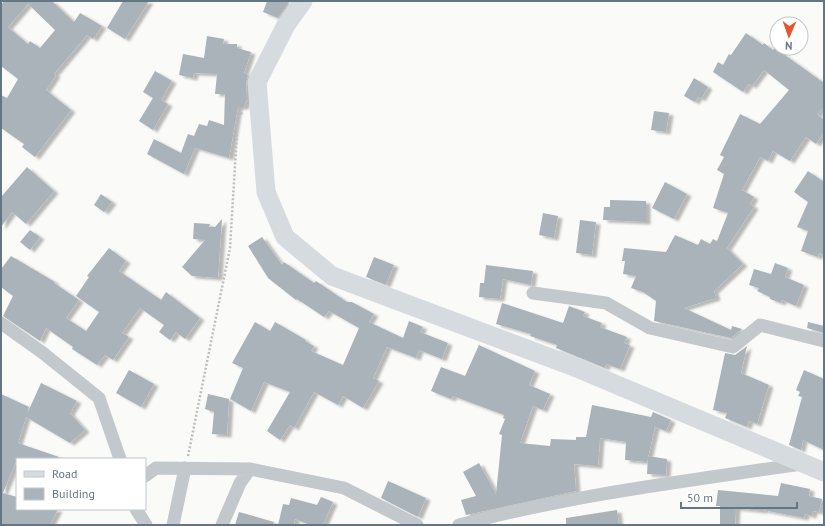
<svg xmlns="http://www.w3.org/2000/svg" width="825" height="526" font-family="'PT Sans',sans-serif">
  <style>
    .building { fill: #aab3b9; fill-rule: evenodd; filter: url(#shadow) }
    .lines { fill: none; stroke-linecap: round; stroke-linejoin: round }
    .path { stroke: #bbbfc2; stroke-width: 2.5; stroke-dasharray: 2 2; stroke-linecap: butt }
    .street { stroke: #c3c8cc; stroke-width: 13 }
    .secondary { stroke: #d6dbdf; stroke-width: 19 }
  </style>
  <defs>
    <filter id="shadow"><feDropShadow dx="4.5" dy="2.5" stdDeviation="1" flood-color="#0004"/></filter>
  </defs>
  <rect width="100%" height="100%" fill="#fafaf8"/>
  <path class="building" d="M4,1H52L74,22L80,13L102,26L93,39L87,35L54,74L56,75L46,90L71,110L35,157L22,147L24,144L1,128V95L7,98L18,79L1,66V5ZM28,4L55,30L40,48L30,41L28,44L8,27Z
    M123,1H149L125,39L107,28Z
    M267,1H290L278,18L263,12Z
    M746,33L763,45L764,43L773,50L775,48L824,83V107L817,114L824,120V132L816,144L806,137L790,161L773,151L768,161L760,157L742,190L754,197L750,204L754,207L727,248L743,264L714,291L716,298L684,308L731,330L732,326L742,329L731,338L654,321L656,301L643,292L631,288L636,276L623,274L625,261H622L624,248L666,252L675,235L698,245L701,239L710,244L713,239L717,241L728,213L713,208L724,174L717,170L724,157L720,155L740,114L760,124L789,90L764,70L752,86L749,84L743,92L713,72L718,62L723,65L729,54L731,55Z
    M207,36L224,39L223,44H237V48L251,52L244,73L248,75L246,83L247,99L244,107H238L229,158L195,148L184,174L147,154L154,139L181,153L188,134L194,136L199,124L207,126L209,120L224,125L225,94H215L217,74L194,73L193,78L179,75L183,54L204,58Z
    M155,71L172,81L161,100L168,104L153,130L139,121L153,98L143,92Z
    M694,78L708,87L701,99L698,97L695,102L684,96Z
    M654,111L669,113L666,132L651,130Z
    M27,167L54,191L26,224L12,212L1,227V197Z
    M808,171L824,182V255L819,253L818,257L801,251L808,231L797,227L808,202L794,192Z
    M665,182L687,194L674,219L652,208Z
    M101,194L112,202L104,212L94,205Z
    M610,200L646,201V222L603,220L604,207H610Z
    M543,213L558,216L554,238L539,235Z
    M222,219L218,278L192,276L182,267L205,240L193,239L194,223L210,224L209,227H215Z
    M580,220L596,222L592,255L576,253Z
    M30,230L40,237L30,250L20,242Z
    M262,237L282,265L284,262L314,283L316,281L347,302H352L374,314L369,322L403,338L409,321L423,327L420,332L448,343L442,359L419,350L416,358L387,347L373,378L379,381L363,408L343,396L338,405L314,392L294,428L290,425L280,440L267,431L290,392L264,382L251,411L230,399L243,368L232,363L255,322L270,331L275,322L306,340L305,341L314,346L311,351L343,365L359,328L329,311L324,317L297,299L296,300L268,278L248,246Z
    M109,248L126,261L119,271L161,300L166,292L200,318L185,339L176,332L170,340L159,332L164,325L140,308L122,333L129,337L113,360L105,355L97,365L72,349L73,347L46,328L40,341L3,316L13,296L1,287V269L11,256L55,282L54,283L79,300L66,318L86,331L99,312L76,296L89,277L87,276Z
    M374,257L394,265L386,285L366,277Z
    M775,263L788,268L785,277L804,285L796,306L782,300L781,303L770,299V297L757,291L759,288L749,285L754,269L771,274Z
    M486,265L533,271L531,285L503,279L500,299L479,297L480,283H484Z
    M502,303L563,323L569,306L585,312L583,316L602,323L600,327L627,337L624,343L630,345L620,369L606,364L605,368L556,348L557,345L530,336L531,334L496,324Z
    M808,322L824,326V333L807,328Z
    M479,345L535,371L529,385L550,394L543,410L533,406L520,443L550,446L551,439L576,440V437H586L592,405L651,417L653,412L671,420L666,431L655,427L647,462L625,460L626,442L600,438L598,466L574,464L576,491L466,515L461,500L476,496L463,472L479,463L496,494L502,435L499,434L505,419L503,418L504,415L453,396L451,399L431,391L441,367L465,376Z
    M747,346L741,373L769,385L757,424L749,421L747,427L725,418L727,413L713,410L725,353L735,355Z
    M129,370L154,384L141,407L116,393Z
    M804,370L824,379V450L803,440L801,450L789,445L802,397L798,396L800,392L796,390Z
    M41,383L77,401L70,413L85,430L70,443L26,417L18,443L59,457V459H17L3,493L17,497V509H58L50,525H1V394L29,407L27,414Z
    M208,394L229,399L227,435L212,434L214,412L205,409Z
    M648,456L667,459L666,475L647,474Z
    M388,481L426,498L418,517L381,498Z
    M781,483L810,489L809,496L822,499L819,512L813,511L812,516L805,514L804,518L763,510V511L736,508L735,525H720V506H716L718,490L778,496Z
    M321,497L333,502L323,525H310L295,519L294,525H278L283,504L289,505L291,498L317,505Z
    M617,510L619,525H566V518Z
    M239,512L274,522L273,525H235Z"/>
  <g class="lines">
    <path class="path" d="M188,456L230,248L238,116L243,112"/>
    <path class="street" d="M533,293L606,303L650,328L733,347L760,325L824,341
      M1,323L43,353L99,398L120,459
      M145,476L156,468L250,469L344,488L417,525
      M136,509L146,525
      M173,525L185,468
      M222,525L240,483L250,469
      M459,525C571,495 687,481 801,464"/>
    <path class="secondary" d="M303,1L286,25L257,82L266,192L285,237L332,276L572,366L824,472"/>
  </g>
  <rect width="825" height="526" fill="none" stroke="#657683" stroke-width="4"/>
  <rect x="16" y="458" width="130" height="52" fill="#ffffff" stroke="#c1c8cd"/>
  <rect x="24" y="471" width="20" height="6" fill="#d6dbdf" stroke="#c1c8cd"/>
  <text x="52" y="478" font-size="12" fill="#657683">Road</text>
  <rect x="24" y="488" width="20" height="12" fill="#aab3b9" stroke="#c1c8cd"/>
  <text x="52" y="498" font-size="12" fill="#657683">Building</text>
  <g transform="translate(789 36) rotate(182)"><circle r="19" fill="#ffffff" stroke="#c1c8cd"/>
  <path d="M0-3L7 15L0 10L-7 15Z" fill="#e4572e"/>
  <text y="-6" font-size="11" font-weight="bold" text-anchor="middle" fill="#657683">N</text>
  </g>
  <path d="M681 502v6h116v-6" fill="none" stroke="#657683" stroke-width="2"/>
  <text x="687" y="502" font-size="12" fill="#657683" stroke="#ffffff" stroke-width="3" paint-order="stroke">50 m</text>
</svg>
